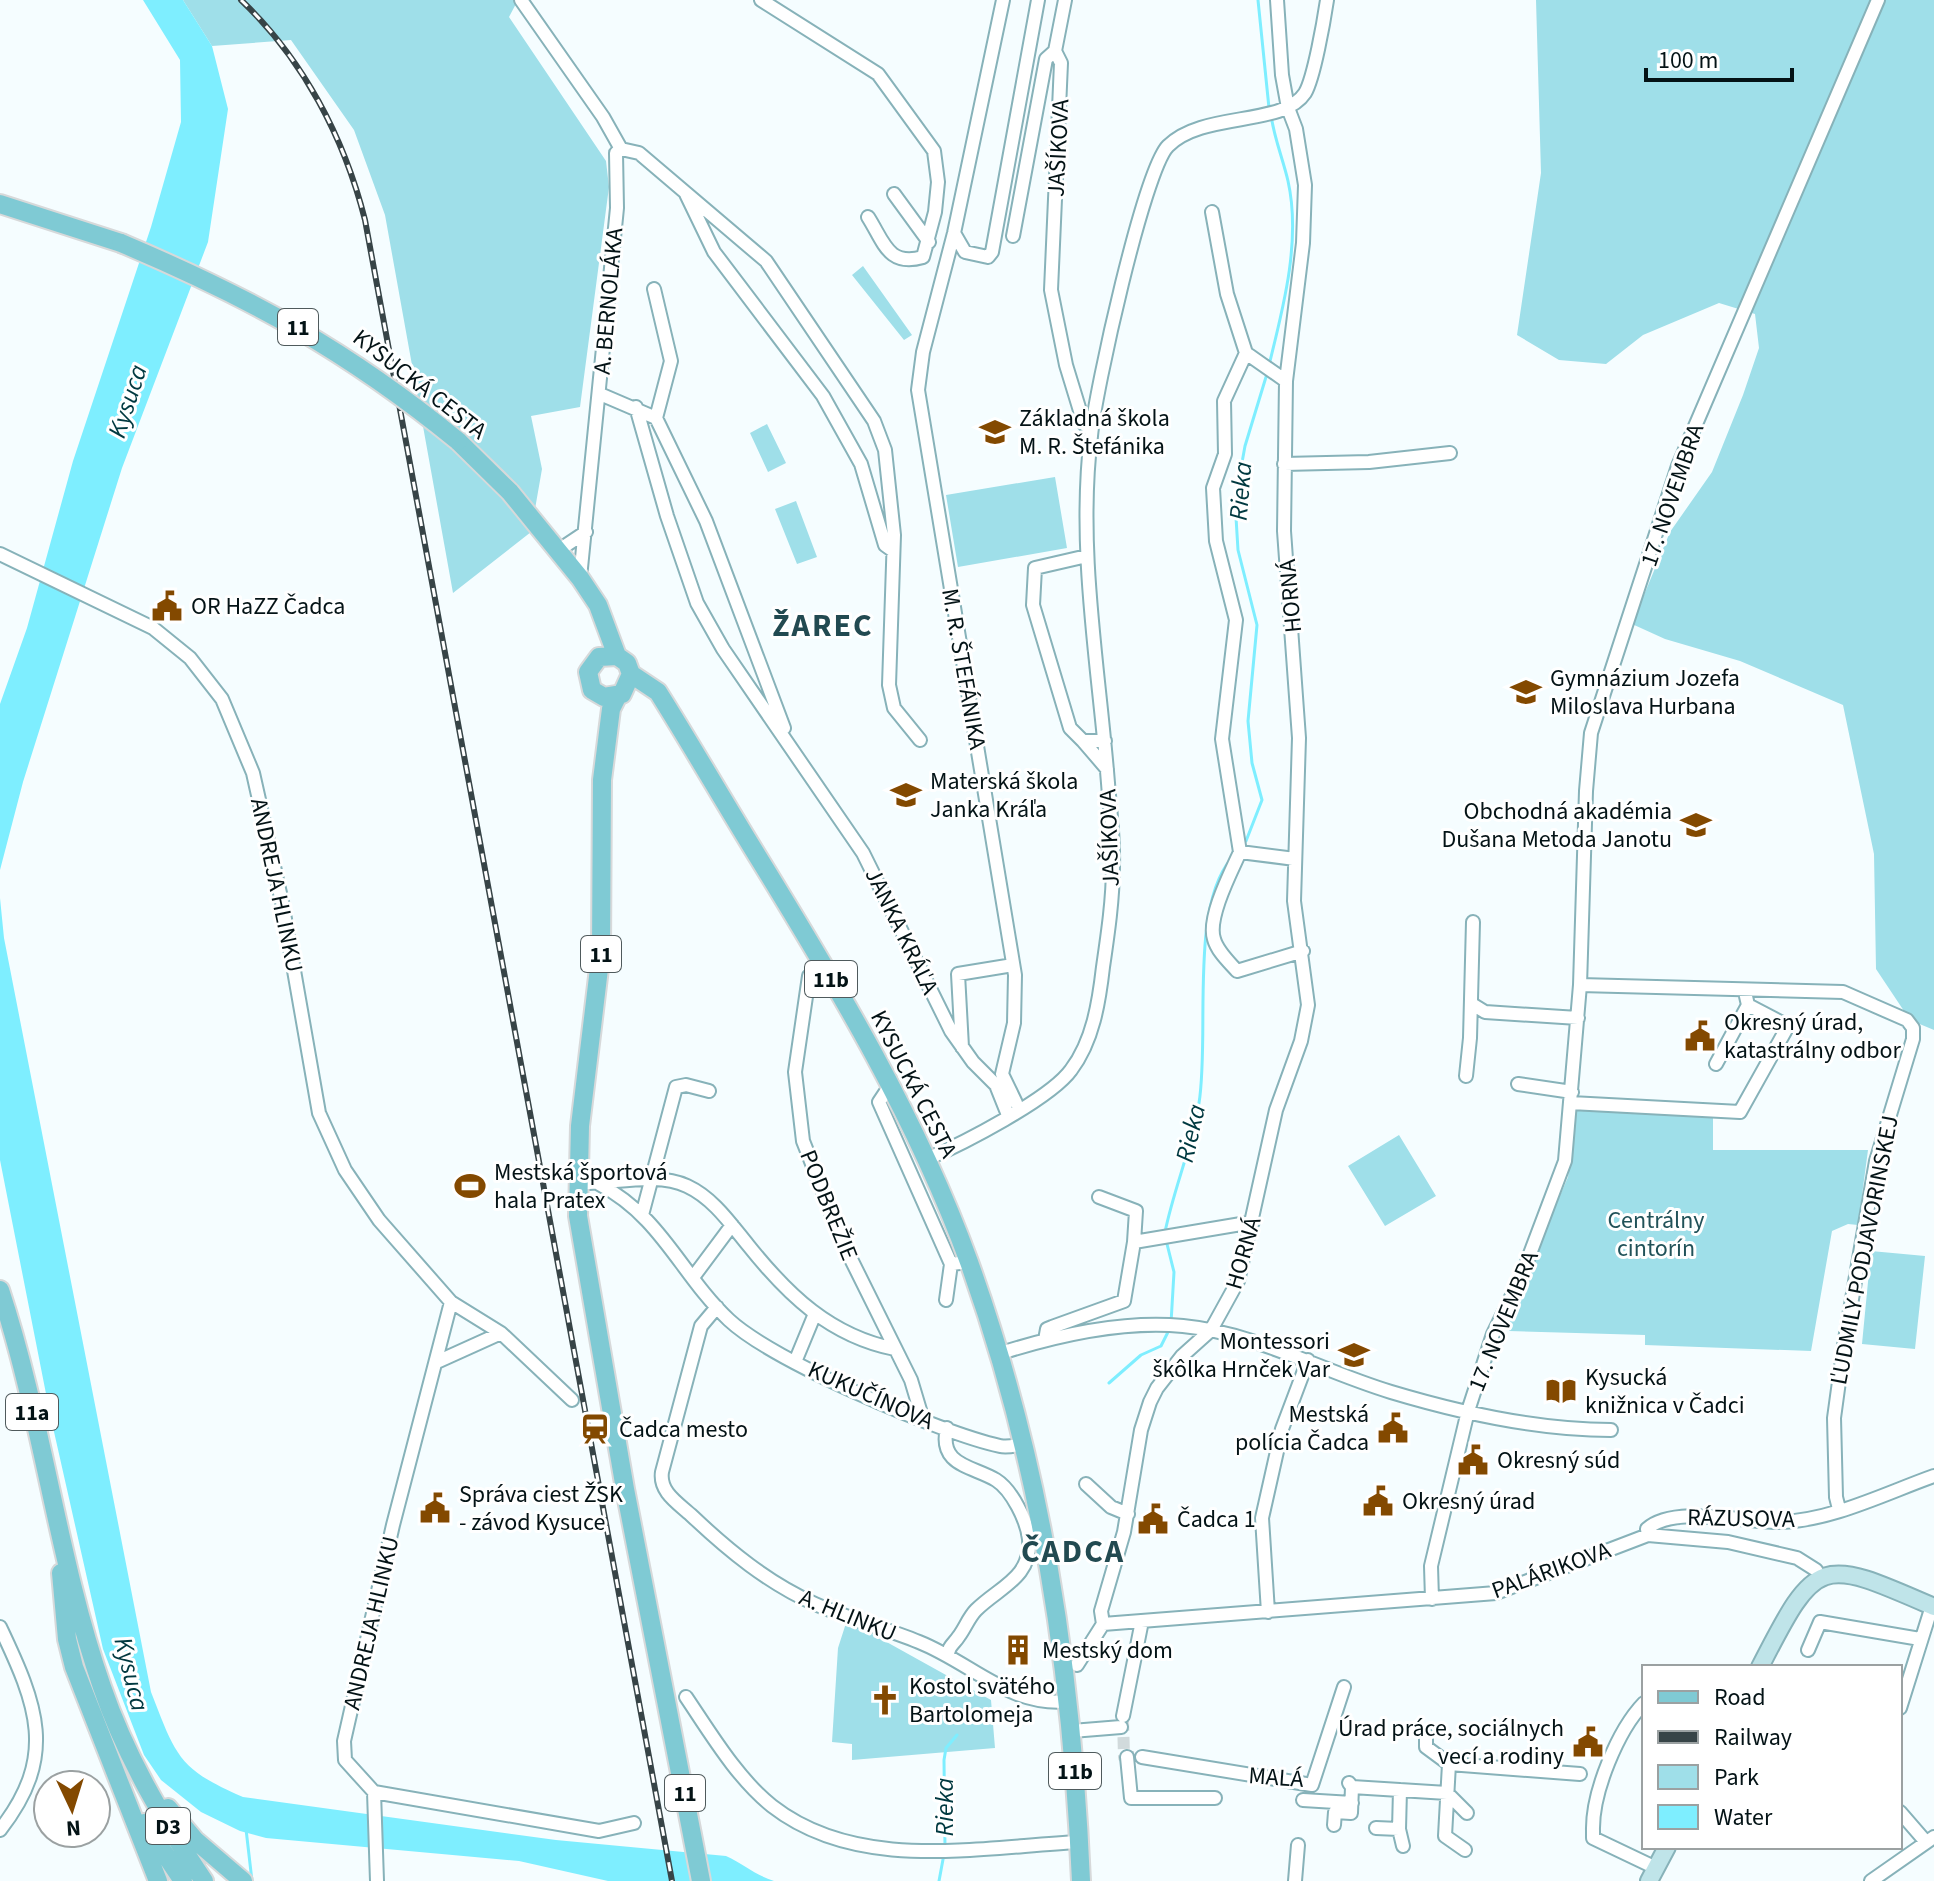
<svg xmlns="http://www.w3.org/2000/svg" width="1934" height="1881" font-family="'Source Sans 3',sans-serif">
  <style>
    .green { fill: #9fdfe9 }
    .water { fill: #7eeeff }
    .lines { fill: none; stroke-linecap: round; stroke-linejoin: round }
    .stream { stroke: #7eeeff; stroke-width: 3 }
    .street-tunnel { stroke: #d1dadc; stroke-width: 12; stroke-dasharray: 12 6; stroke-linecap: butt }
    .street-casing { stroke: #87b2b9; stroke-width: 16 }
    .secondary-casing { stroke: #87b2b9; stroke-width: 20 }
    .primary-casing { stroke: #d7d9da; stroke-width: 22 }
    .street { stroke: #fff; stroke-width: 12 }
    .secondary { stroke: #bfe4e9; stroke-width: 16 }
    .primary { stroke: #7fcad4; stroke-width: 18 }
    .rail-casing { stroke: #374447; stroke-width: 6 }
    .rail { stroke: #fff; stroke-width: 3; stroke-dasharray: 9; stroke-linecap: butt }
    .primary-bridge-casing { stroke: #d7d9da; stroke-width: 22; stroke-linecap: butt }
    .primary-bridge { stroke: #7fcad4; stroke-width: 18 }
    .labels { text-anchor: middle; stroke-width: 6; stroke-linejoin: round; paint-order: stroke }
    .shield { fill: #fff; stroke: #4f5a5c; stroke-width: 2 }
    .shield-label { font-size: 22px; font-weight: bold; fill: #041316 }
    .street-label { font-size: 24px; fill: #041316; stroke: #fff }
    .poi-label { font-size: 24px; fill: #041316; stroke: #fff; text-anchor: start }
    .park-label { font-size: 24px; fill: #215259; stroke: #fff }
    .water-label { font-size: 26px; font-style: italic; fill: #003940; stroke: #fff }
    .district-label { font-size: 32px; font-weight: bold; letter-spacing: 2px; fill: #224a51; stroke: #fff }
  </style>
  <rect width="100%" height="100%" fill="#f5fdff"/>
  <path class="green" d="M183,0H518L509,17L606,161L609,187L580,407L531,416L542,469L531,532L453,593L385,215L354,130L291,40L212,46Z
    M1536,0H1934V1030L1910,1020L1876,969L1874,854L1843,705L1740,661L1665,639L1632,624L1670,532L1712,472L1743,395L1759,348L1755,314L1719,303L1643,335L1606,364L1559,360L1517,335L1541,173Z
    M863,266L912,335L904,340L852,275Z
    M767,424L786,463L768,472L750,433Z
    M1055,477L1067,548L958,567L946,495Z
    M796,501L817,557L797,564L775,509Z
    M1577,1108L1713,1117V1150H1868L1858,1225L1848,1224L1832,1231L1811,1351L1645,1345V1335L1509,1331L1510,1312L1568,1177Z
    M1399,1135L1436,1196L1385,1226L1348,1166Z
    M1871,1251L1925,1256L1915,1349L1862,1344Z
    M847,1620L991,1700L995,1748L852,1760V1744L832,1742L838,1648Z"/>
  <path class="water" d="M143,0H183L212,46L228,109L208,242L122,468L23,782L0,870V704L27,628L73,461L151,227L181,122L180,60Z
    M0,898L4,938L151,1692C176,1756 178,1769 243,1797L556,1840L726,1856C744,1864 755,1875 774,1881H608L519,1861L266,1838L240,1831L201,1812L161,1780L144,1755L103,1649L50,1414L0,1160Z"/>
  <g class="lines">
    <path class="stream" d="M1258,0L1269,108
      M1270,361C1284,305 1301,239 1288,181C1283,159 1274,138 1271,115
      M1246,841L1262,800L1252,763L1248,721L1257,625L1238,550L1235,501L1245,446L1266,377
      M1165,1232C1174,1188 1192,1147 1199,1103C1210,1036 1189,909 1231,859
      M1166,1240L1174,1272L1171,1323
      M1109,1383L1141,1355L1161,1346L1169,1330
      M246,1829L252,1881
      M945,1847L944,1760L946,1748L957,1735
      M939,1881L944,1854"/>
    <path class="street-tunnel" d="M1123,1719L1124,1757H1142"/>
    <g class="street-casing">
      <path id="street" d="M521,0L603,117L621,149
        M761,0L878,74L934,151L938,182L935,212L923,257C888,267 884,242 868,217
        M1003,0L954,233L923,352L918,390L1015,975L1014,1023L1002,1074L1016,1103
        M1055,51L1065,0
        M621,149L639,153L766,261L874,421L885,450L894,535L889,685L894,708L920,740
        M686,194L714,252L823,396L861,464L885,545L892,550
        M894,194L929,242
        M1212,212L1227,294L1246,353
        M954,233L965,252L988,257L992,252L1038,0
        M1013,236L1046,59L1055,51L1061,63L1051,290L1066,365L1084,424L1091,430
        M654,289L671,361L656,418
        M1286,381L1246,353L1224,401L1225,454L1213,488L1216,541L1236,620L1222,739L1240,852L1295,859
        M600,394L656,418L706,521L784,728
        M636,407L667,516L697,603L723,649L863,853L951,1031L973,1062L996,1085L1008,1115
        M1284,464L1369,462L1450,453
        M559,550L586,532
        M0,554L153,628L190,658L222,699L253,773L282,902L319,1113L345,1170L379,1220L451,1302L501,1333L572,1400
        M1087,556L1035,568L1033,605L1070,728L1083,741H1105
        M580,578L617,208L616,153L621,149
        M1083,741L1107,769
        M1240,852C1231,872 1207,918 1214,939C1217,951 1229,962 1237,971L1303,951
        M809,976L795,1072L803,1141L844,1245L911,1380L923,1420
        M1580,985L1843,992L1907,1020L1913,1028V1039L1876,1161L1844,1345L1834,1418L1836,1497L1839,1509
        M1472,1004L1485,1012L1578,1018
        M962,1047L958,974L1013,965
        M1716,1064L1748,1005
        M1466,1076L1470,1038L1473,922
        M891,1084L879,1102L951,1264L969,1262
        M1518,1084L1572,1092
        M1571,1103L1740,1112L1788,1026L1748,1005L1745,992
        M927,1159C962,1144 1050,1099 1071,1070C1093,1041 1099,1002 1103,967C1108,933 1113,899 1113,865C1114,838 1110,810 1108,783C1099,668 1077,551 1091,436C1095,392 1144,170 1168,146C1203,111 1283,127 1305,93C1314,78 1324,20 1327,0
        M577,1183C611,1185 655,1171 687,1186C713,1198 730,1223 748,1245C788,1295 830,1336 895,1349
        M599,1184C662,1217 681,1275 729,1320C773,1361 940,1433 1000,1446C1008,1448 1016,1445 1024,1444
        M1099,1197L1136,1211L1134,1242
        M642,1215L676,1087L686,1085L709,1091
        M694,1276L732,1225
        M946,1300L951,1264
        M717,1307L701,1326L662,1472C659,1492 678,1503 691,1515C729,1551 768,1583 815,1604C849,1619 885,1628 919,1642C972,1663 1010,1708 1070,1701
        M1045,1340L1047,1329L1052,1327L1124,1301L1134,1242L1253,1222
        M998,1354C1057,1335 1122,1320 1183,1326C1256,1333 1321,1371 1391,1392C1461,1413 1537,1430 1611,1430
        M439,1361L501,1333
        M795,1362L814,1316
        M947,1428C938,1466 973,1466 996,1480C1012,1490 1027,1521 1029,1539C1032,1578 999,1587 976,1610C969,1617 965,1628 959,1636C954,1644 948,1646 948,1656
        M1086,1484L1111,1507L1128,1514
        M1648,1535L1647,1529C1673,1505 1744,1522 1780,1522C1831,1521 1886,1493 1934,1476
        M1432,1599L1431,1566L1468,1411L1493,1334L1522,1275L1565,1161L1580,985L1586,791L1591,733L1678,466L1878,0
        M1268,1612L1262,1518L1282,1429L1308,1360
        M1103,1624L1101,1611L1124,1532L1141,1430L1150,1402L1157,1388L1182,1356L1211,1330L1238,1281L1276,1110L1301,1041L1308,1005L1294,901L1299,738L1284,531L1286,381L1303,243L1305,185L1296,129L1288,108L1282,75L1277,0
        M1103,1624L1496,1593L1648,1535L1728,1542L1797,1558L1816,1570L1820,1577
        M0,1627C37,1705 58,1756 0,1830
        M1808,1650L1820,1622L1920,1639
        M1077,1665L1103,1624
        M686,1697C711,1734 737,1778 772,1806C858,1873 979,1847 1079,1842
        M1644,1703C1618,1730 1592,1792 1593,1831V1838L1656,1868
        M1900,1708L1932,1606
        M1123,1716L1142,1621
        M1072,1731L1121,1727
        M1426,1735V1747L1449,1764L1445,1836L1465,1850
        M1127,1757L1131,1798H1215
        M1142,1757L1312,1785L1344,1687
        M1449,1764L1580,1774
        M1349,1783L1352,1787L1447,1793L1467,1813
        M1400,1790L1399,1829L1403,1846
        M374,1792L599,1831L634,1823
        M1303,1800L1352,1803
        M1900,1812L1926,1842
        M1334,1825L1335,1812L1351,1813L1352,1787
        M1376,1828L1399,1829
        M377,1881L374,1792L345,1760L344,1741L393,1525L451,1302
        M1295,1881L1298,1845
        M1871,1881L1934,1837"/>
    </g>
    <g class="secondary-casing">
      <path id="secondary" d="M1760,1667C1817,1555 1820,1557 1934,1607
        M1649,1881L1667,1847"/>
    </g>
    <g class="primary-casing">
      <path id="primary" d="M0,204L121,243
        M458,441L510,492L580,578L598,605L617,656L627,663L631,674L622,694L604,697L592,690L588,672L599,657L617,656
        M631,674L658,692C692,746 724,802 758,857C838,987 917,1119 969,1262C1041,1463 1072,1669 1081,1881
        M617,697L611,709L602,780L601,952L580,1126L578,1216L625,1489L701,1881
        M0,1290C43,1420 57,1558 102,1687C126,1757 163,1820 204,1881
        M61,1573L67,1639L74,1667L158,1881
        M168,1808L195,1840L243,1881
        M144,1823L183,1881"/>
    </g>
    <use href="#street" class="street"/>
    <use href="#secondary" class="secondary"/>
    <use href="#primary" class="primary"/>
    <g class="rail-casing">
      <path id="rail" d="M241,0C303,59 344,137 365,220L672,1881"/>
    </g>
    <use href="#rail" class="rail"/>
    <g class="primary-bridge-casing">
      <path id="primary-bridge" d="M121,243C251,298 348,351 458,441"/>
    </g>
    <use href="#primary-bridge" class="primary-bridge"/>
  </g>
  <defs>
    <g id="school-bare" transform="scale(2.4)"><path d="M0-5L7-2L0 1L-7-2ZM-4 1L0 2.5L4 1V4Q0 6-4 4Z" fill="#834900" stroke="#fff" stroke-width="2.5" paint-order="stroke"/></g>
    <g id="civic-bare" transform="scale(2.4)"><path d="M-.6-6.5H3V-4.5H.6V-3L4-1V1h2V6H-6V1h2V-1L-.6-3ZM-1.2 2.5V6h2.4V2.5Z" fill="#834900" stroke="#fff" stroke-width="2.5" paint-order="stroke"/></g>
    <g id="stadium-bare" transform="scale(2.4)"><path d="M0-5a6.5 5 0 1 0 0 10a6.5 5 0 1 0 0-10ZM-3.5-1.8h7v3.6h-7Z" fill="#834900" stroke="#fff" stroke-width="2.5" paint-order="stroke"/></g>
    <g id="library-bare" transform="scale(2.4)"><path d="M-6-4Q-3-5.5-.7-3.5V5Q-3 3-6 4ZM6-4Q3-5.5 .7-3.5V5Q3 3 6 4Z" fill="#834900" stroke="#fff" stroke-width="2.5" paint-order="stroke"/></g>
    <g id="station-bare" transform="scale(2.4)"><path d="M-3-6H3Q5-6 5-4V2Q5 4 3 4L4.5 6H3L1.5 4h-3L-3 6H-4.5L-3 4Q-5 4-5 2V-4Q-5-6-3-6ZM-3.5-4v3h7v-3ZM-3.5 1v1.5H-2V1ZM2 1v1.5H3.5V1Z" fill="#834900" stroke="#fff" stroke-width="2.5" paint-order="stroke"/></g>
    <g id="building-bare" transform="scale(2.4)"><path d="M-4-6H4V6H1V3H-1V6H-4ZM-2.5-4.3h1.7v1.8h-1.7ZM.8-4.3h1.7v1.8H.8ZM-2.5-1h1.7V.8h-1.7ZM.8-1h1.7V.8H.8Z" fill="#834900" stroke="#fff" stroke-width="2.5" paint-order="stroke"/></g>
    <g id="church-bare" transform="scale(2.4)"><path d="M-1.2-6h2.4v3.5h3.3v2.4h-3.3V6h-2.4V-.1h-3.3v-2.4h3.3Z" fill="#834900" stroke="#fff" stroke-width="2.5" paint-order="stroke"/></g>
  </defs>
  <g fill-rule="evenodd">
    <use href="#school-bare" x="995" y="432"/>
    <use href="#civic-bare" x="167" y="606"/>
    <use href="#school-bare" x="1526" y="692"/>
    <use href="#school-bare" x="906" y="795"/>
    <use href="#school-bare" x="1696" y="825"/>
    <use href="#civic-bare" x="1700" y="1036"/>
    <use href="#stadium-bare" x="470" y="1186"/>
    <use href="#school-bare" x="1354" y="1355"/>
    <use href="#library-bare" x="1561" y="1391"/>
    <use href="#civic-bare" x="1393" y="1428"/>
    <use href="#station-bare" x="595" y="1429"/>
    <use href="#civic-bare" x="1473" y="1460"/>
    <use href="#civic-bare" x="1378" y="1501"/>
    <use href="#civic-bare" x="435" y="1508"/>
    <use href="#civic-bare" x="1153" y="1519"/>
    <use href="#building-bare" x="1018" y="1650"/>
    <use href="#church-bare" x="885" y="1700"/>
    <use href="#civic-bare" x="1588" y="1742"/>
  </g>
  <g class="labels">
    <g class="shield">
      <rect x="278" y="309" width="40" height="36" rx="6"/>
      <rect x="581" y="936" width="40" height="36" rx="6"/>
      <rect x="805" y="961" width="52" height="36" rx="6"/>
      <rect x="6" y="1394" width="52" height="36" rx="6"/>
      <rect x="1049" y="1753" width="52" height="36" rx="6"/>
      <rect x="665" y="1775" width="40" height="36" rx="6"/>
      <rect x="146" y="1808" width="44" height="36" rx="6"/>
    </g>
    <g class="shield-label">
      <text x="298" y="335">11</text>
      <text x="601" y="962">11</text>
      <text x="831" y="987">11b</text>
      <text x="32" y="1420">11a</text>
      <text x="1075" y="1779">11b</text>
      <text x="685" y="1801">11</text>
      <text x="168" y="1834">D3</text>
    </g>
    <g class="street-label">
      <text transform="translate(1058 148) rotate(-87)" y="8">JAŠÍKOVA</text>
      <text transform="translate(608 301) rotate(-85)" y="8">A. BERNOLÁKA</text>
      <text transform="translate(420 384) rotate(38)" y="8">KYSUCKÁ CESTA</text>
      <text transform="translate(1672 495) rotate(-71)" y="8">17. NOVEMBRA</text>
      <text transform="translate(1290 596) rotate(-95)" y="8">HORNÁ</text>
      <text transform="translate(964 669) rotate(80)" y="8">M. R. ŠTEFÁNIKA</text>
      <text transform="translate(1109 838) rotate(-92)" y="8">JAŠÍKOVA</text>
      <text transform="translate(277 885) rotate(78)" y="8">ANDREJA HLINKU</text>
      <text transform="translate(902 931) rotate(64)" y="8">JANKA KRÁĽA</text>
      <text transform="translate(914 1084) rotate(63)" y="8">KYSUCKÁ CESTA</text>
      <text transform="translate(829 1205) rotate(68)" y="8">PODBREŽIE</text>
      <text transform="translate(1864 1250) rotate(-79)" y="8">ĽUDMILY PODJAVORINSKEJ</text>
      <text transform="translate(1243 1253) rotate(-74)" y="8">HORNÁ</text>
      <text transform="translate(1503 1321) rotate(-68)" y="8">17. NOVEMBRA</text>
      <text transform="translate(871 1395) rotate(24)" y="8">KUKUČÍNOVA</text>
      <text transform="translate(1741 1518) rotate(1)" y="8">RÁZUSOVA</text>
      <text transform="translate(1551 1570) rotate(-20)" y="8">PALÁRIKOVA</text>
      <text transform="translate(848 1615) rotate(22)" y="8">A. HLINKU</text>
      <text transform="translate(371 1623) rotate(-77)" y="8">ANDREJA HLINKU</text>
      <text transform="translate(1276 1777) rotate(4)" y="8">MALÁ</text>
    </g>
    <g class="poi-label">
      <text x="1019" y="426">Základná škola<tspan x="1019" dy="28">M. R. Štefánika</tspan></text>
      <text x="191" y="614">OR HaZZ Čadca</text>
      <text x="1550" y="686">Gymnázium Jozefa<tspan x="1550" dy="28">Miloslava Hurbana</tspan></text>
      <text x="930" y="789">Materská škola<tspan x="930" dy="28">Janka Kráľa</tspan></text>
      <text x="1672" y="819" text-anchor="end">Obchodná akadémia<tspan x="1672" dy="28">Dušana Metoda Janotu</tspan></text>
      <text x="1724" y="1030">Okresný úrad,<tspan x="1724" dy="28">katastrálny odbor</tspan></text>
      <text x="494" y="1180">Mestská športová<tspan x="494" dy="28">hala Pratex</tspan></text>
      <text x="1330" y="1349" text-anchor="end">Montessori<tspan x="1330" dy="28">škôlka Hrnček Var</tspan></text>
      <text x="1585" y="1385">Kysucká<tspan x="1585" dy="28">knižnica v Čadci</tspan></text>
      <text x="1369" y="1422" text-anchor="end">Mestská<tspan x="1369" dy="28">polícia Čadca</tspan></text>
      <text x="619" y="1437">Čadca mesto</text>
      <text x="1497" y="1468">Okresný súd</text>
      <text x="459" y="1502">Správa ciest ŽSK<tspan x="459" dy="28">- závod Kysuce</tspan></text>
      <text x="1402" y="1509">Okresný úrad</text>
      <text x="1177" y="1527">Čadca 1</text>
      <text x="1042" y="1658">Mestský dom</text>
      <text x="909" y="1694">Kostol svätého<tspan x="909" dy="28">Bartolomeja</tspan></text>
      <text x="1564" y="1736" text-anchor="end">Úrad práce, sociálnych<tspan x="1564" dy="28">vecí a rodiny</tspan></text>
    </g>
    <g class="park-label">
      <text x="1656" y="1228">Centrálny<tspan x="1656" dy="28">cintorín</tspan></text>
    </g>
    <g class="water-label">
      <text transform="translate(127 401) rotate(-72)" y="9">Kysuca</text>
      <text transform="translate(1240 491) rotate(-85)" y="9">Rieka</text>
      <text transform="translate(1190 1133) rotate(-77)" y="9">Rieka</text>
      <text transform="translate(132 1674) rotate(76)" y="9">Kysuca</text>
      <text transform="translate(944 1807) rotate(-90)" y="9">Rieka</text>
    </g>
    <g class="district-label">
      <text x="823" y="636">ŽAREC</text>
      <text x="1073" y="1562">ČADCA</text>
    </g>
  </g>
  <rect x="1642" y="1665" width="260" height="184" fill="#ffffff" stroke="#9ba1a2" stroke-width="2"/>
  <rect x="1658" y="1691" width="40" height="12" fill="#7fcad4" stroke="#9ba1a2" stroke-width="2"/>
  <text x="1714" y="1705" font-size="24" fill="#041316">Road</text>
  <rect x="1658" y="1731" width="40" height="12" fill="#374447" stroke="#9ba1a2" stroke-width="2"/>
  <text x="1714" y="1745" font-size="24" fill="#041316">Railway</text>
  <rect x="1658" y="1765" width="40" height="24" fill="#9fdfe9" stroke="#9ba1a2" stroke-width="2"/>
  <text x="1714" y="1785" font-size="24" fill="#041316">Park</text>
  <rect x="1658" y="1805" width="40" height="24" fill="#7eeeff" stroke="#9ba1a2" stroke-width="2"/>
  <text x="1714" y="1825" font-size="24" fill="#041316">Water</text>
  <g transform="translate(72 1809) rotate(176)"><circle r="38" fill="#ffffff" stroke="#9ba1a2" stroke-width="2"/>
  <path d="M0-6L14 30L0 20L-14 30Z" fill="#834900"/>
  <text y="-12" font-size="22" font-weight="bold" text-anchor="middle" fill="#041316">N</text>
  </g>
  <path d="M1646 68v12h146v-12" fill="none" stroke="#041316" stroke-width="4"/>
  <text x="1658" y="68" font-size="24" fill="#041316" stroke="#ffffff" stroke-width="6" paint-order="stroke">100 m</text>
</svg>
